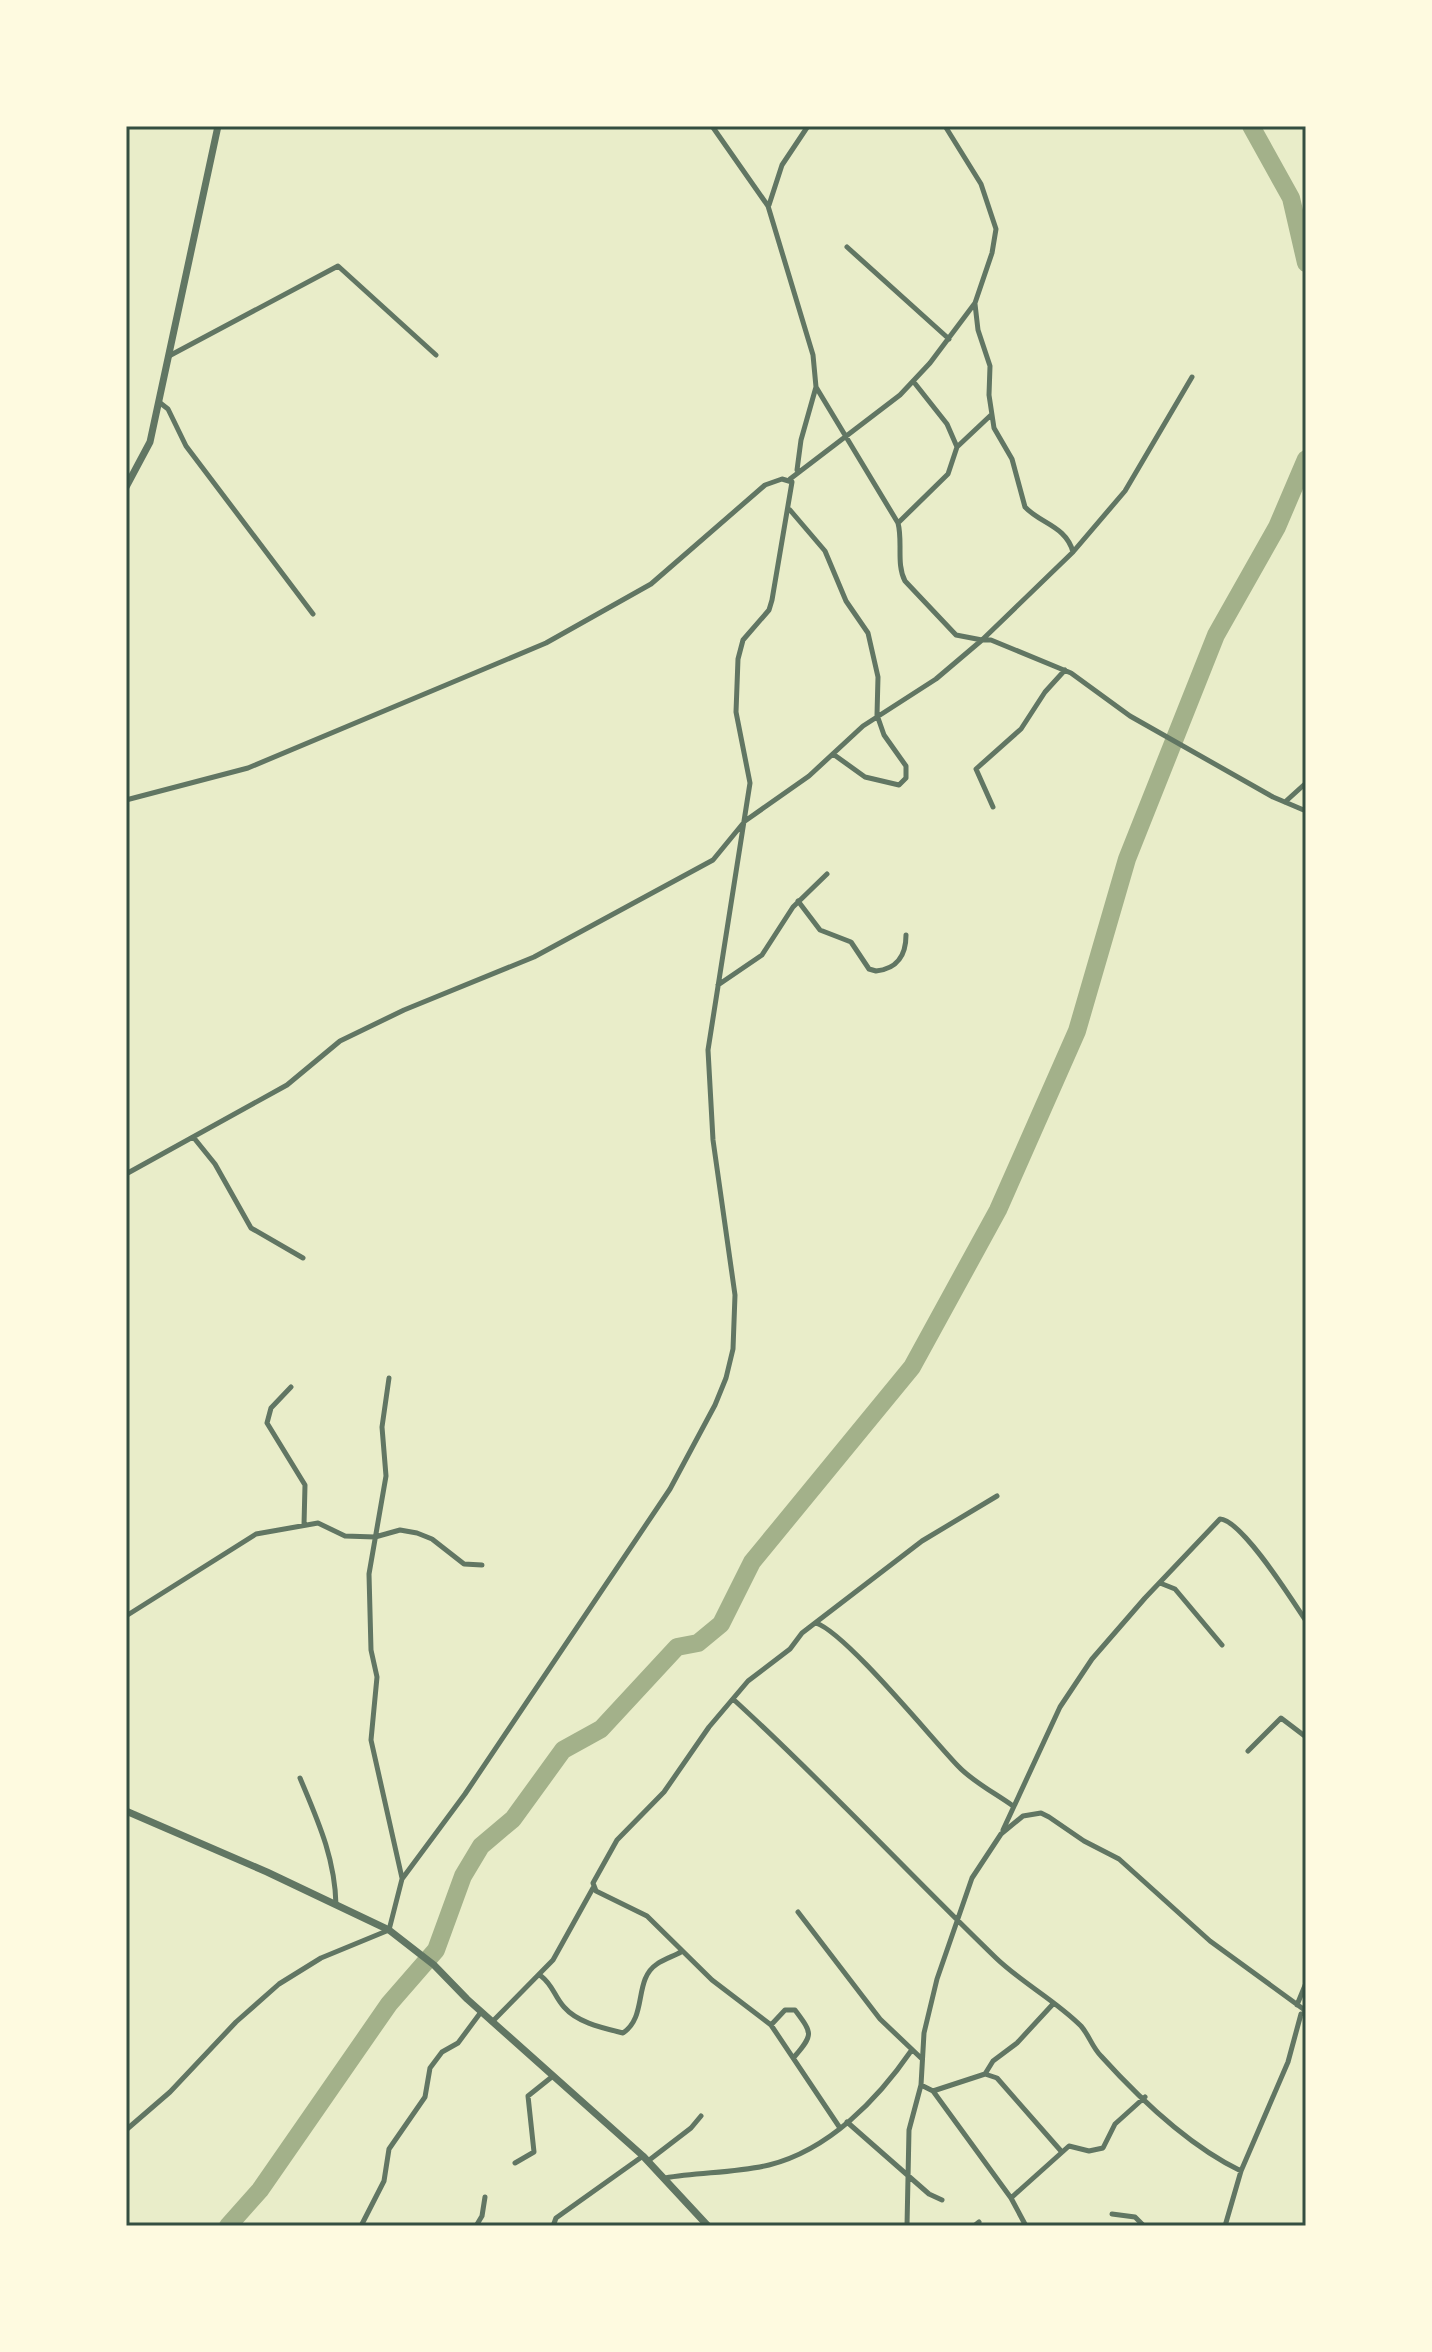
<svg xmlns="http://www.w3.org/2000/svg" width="1432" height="2352" font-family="'Exo 2',sans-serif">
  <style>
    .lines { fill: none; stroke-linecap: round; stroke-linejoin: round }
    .river { stroke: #a3b18a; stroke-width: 18 }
    .minor { stroke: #617663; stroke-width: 5 }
    .tertiary { stroke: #617663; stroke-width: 7 }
    .neatline { fill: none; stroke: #344e41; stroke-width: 3 }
  </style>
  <rect width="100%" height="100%" fill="#e9edc9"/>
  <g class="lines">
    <path class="river" d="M1251,126L1291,198L1306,263
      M228,2226L260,2190L389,2004L436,1950L463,1876L481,1846L513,1819L563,1750L601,1729L677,1647L698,1643L721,1624L752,1562L912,1367L998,1210L1077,1031L1127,859L1216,635L1277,527L1306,459"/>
    <path class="minor" d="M712,126L768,206L813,355L816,387L801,440L797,470
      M769,205L782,165L808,126
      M847,247L949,339
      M975,304L978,330L990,366L989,395L994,428L1012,459L1025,507C1041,524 1066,526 1073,552
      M169,356L338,266L436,355
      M913,381L947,424L957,447
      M816,387L898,523C903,542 896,564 905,581L956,635L982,640L1073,552L1125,491L1192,377
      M159,402L168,409L186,446L313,614
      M790,479L900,395L930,363L975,303L992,253L996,229L981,184L945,126
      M790,510L825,551L846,601L868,633L878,677L877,715L884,735L906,766V778L899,785L865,777L833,754
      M898,523L948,474L957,447L991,415
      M126,800L248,768L546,643L651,584L765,485L782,479L792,482L772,600L769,610L743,640L738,659L736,712L750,783L708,1050L713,1140L735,1295L733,1349L726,1378L715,1405L670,1489L465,1794L402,1879L389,1930L321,1958L279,1984L236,2022L170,2092L126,2130
      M1285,802L1306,783
      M993,807L976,769L1021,729L1045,692L1065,670
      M798,901L820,930L851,942L869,969L876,971C898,969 906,954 906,935
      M718,985L762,955L793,907L827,874
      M194,1138L215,1164L251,1228L303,1258
      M126,1174L287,1085L340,1041L404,1010L534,957L713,860L745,821L809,776L863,726L936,679L982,640H991L1071,673L1130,716L1273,797L1306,811
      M389,1378L382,1427L386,1476L369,1574L371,1650L377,1677L371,1740L402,1878
      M291,1387L271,1408L267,1423L305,1485L304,1525
      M1160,1583L1175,1589L1222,1645
      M126,1616L256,1534L318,1523L345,1536L375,1537L400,1530L417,1533L432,1539L464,1564L482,1565
      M816,1623C846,1633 931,1738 958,1766C973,1782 995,1793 1013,1806
      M733,1699C824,1782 907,1872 996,1958C1022,1983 1055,2000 1081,2026C1089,2035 1092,2047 1101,2056C1139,2098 1189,2146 1241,2171
      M1248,1751L1281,1718L1306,1737
      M300,1778C318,1821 335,1858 336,1905
      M1003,1830L1060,1707L1092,1659L1145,1598L1220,1519C1242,1520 1292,1600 1306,1621
      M798,1912L880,2019L921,2058
      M541,1976C553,1985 554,1996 564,2007C578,2023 603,2028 623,2033C648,2016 633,1980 657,1964C664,1959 674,1956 681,1952
      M1297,2005L1306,1983
      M492,2022L553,1960L593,1888
      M771,2025L785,2010H795C812,2033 814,2034 795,2056
      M985,2074L993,2061L1017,2043L1053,2004
      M921,2085L933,2091L1011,2198L1026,2226
      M933,2091L985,2074L997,2078L1061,2151
      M847,2122L929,2194L942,2200
      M840,2128L771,2025L712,1980L647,1916L596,1891L593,1883L617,1840L664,1792L709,1727L748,1681L790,1649L802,1633L922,1541L997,1496
      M648,2161L691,2128L701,2116
      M515,2163L534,2152L528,2096L553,2076
      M665,2178C699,2172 736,2173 769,2165C829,2150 878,2099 911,2051
      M1011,2198L1069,2146L1089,2151L1103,2148L1115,2124L1145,2097
      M1112,2214L1135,2217L1144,2226
      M361,2226L384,2181L389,2149L425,2097L430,2068L442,2052L458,2043L481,2012
      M476,2226L482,2216L485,2197
      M553,2226L556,2218L643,2156
      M907,2226L909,2130L921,2085L924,2033L937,1979L972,1878L1001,1834L1023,1816L1041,1813L1049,1817L1084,1841L1119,1859L1210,1941L1306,2011
      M974,2226L979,2222
      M1225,2226L1241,2171L1288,2062L1301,2014L1306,2013"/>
    <path class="tertiary" d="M126,487L150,442L218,126
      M126,1811L267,1872L389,1930L434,1965L467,1999L643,2156L708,2226"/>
  </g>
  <rect width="1432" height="2352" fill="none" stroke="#fefae0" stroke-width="256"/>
  <rect x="128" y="128" width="1176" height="2096" class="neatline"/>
</svg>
